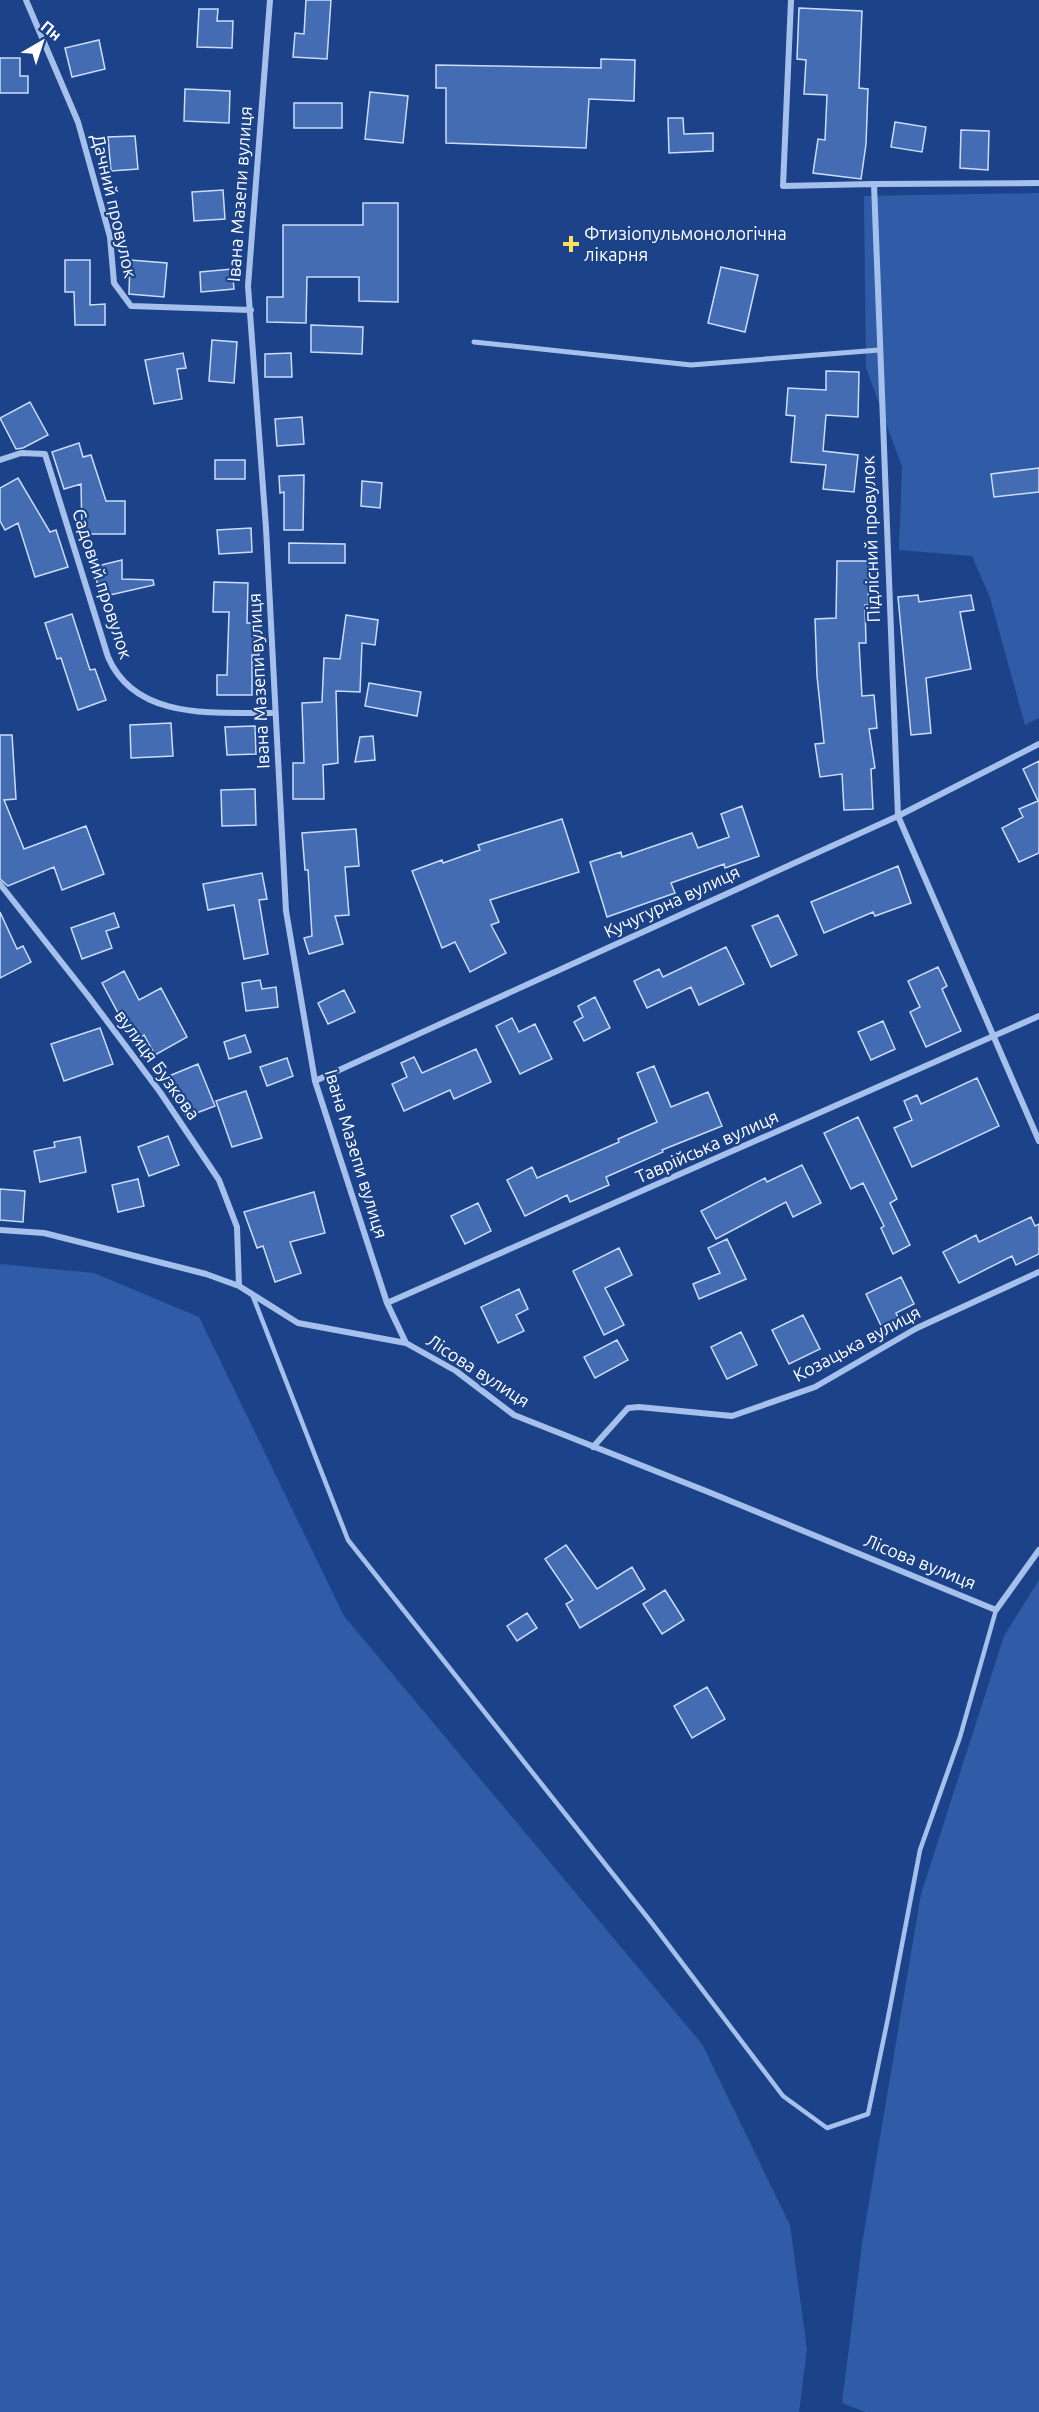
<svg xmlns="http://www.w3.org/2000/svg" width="1039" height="2412" font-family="Ubuntu,sans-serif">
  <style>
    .green { fill: #2f5ba7 }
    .building { fill: #446cb2; stroke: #cbdcf9; stroke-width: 1.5 }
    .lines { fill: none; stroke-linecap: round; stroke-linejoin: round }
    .service { stroke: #a6c0ec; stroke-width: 4.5 }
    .pedestrian { stroke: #a6c0ec; stroke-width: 5 }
    .minor { stroke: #a6c0ec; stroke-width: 6 }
    .poi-dot { fill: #fddd63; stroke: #1c4389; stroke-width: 2 }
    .labels { text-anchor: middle; stroke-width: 4.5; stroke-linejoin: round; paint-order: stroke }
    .street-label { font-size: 18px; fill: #fff; stroke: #1c4389 }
    .poi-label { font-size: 18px; fill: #fff; stroke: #1c4389; text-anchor: start }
  </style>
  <rect width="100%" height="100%" fill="#1c4389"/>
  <path class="green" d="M1039,193V718L1025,725L990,598L972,556L899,550L902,467L866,368L864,196Z
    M0,1264L94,1273L199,1317L344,1616L702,2044L790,2225L807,2349L799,2412H0Z
    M1039,1580V2412H865L842,2403L862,2244L921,1894L1004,1636Z"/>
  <path class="building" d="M306,0H331L327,59L293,57L295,33L304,34Z
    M799,8L862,11L859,88L868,89L866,144L861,179L813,173L818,139L825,140L827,95L804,94L806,60L797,59Z
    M199,9H218L217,21H233L232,48L197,47Z
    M99,40L105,69L72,77L65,48Z
    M0,58H20V76H28V93H0Z
    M601,59L635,60L634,101L589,99L586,148L446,143V88H436V65L601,68Z
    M185,89L230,91L229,123L184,121Z
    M370,92L408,96L403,143L365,139Z
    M294,103H342V128H294Z
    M668,118H683L684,134L713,133V151L669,153Z
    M895,122L926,127L922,152L891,147Z
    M961,130L989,131L988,170L960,168Z
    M135,136L138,169L111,171L108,137Z
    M223,190L225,219L194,221L192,192Z
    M363,203H398V302L359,301V277H307L306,323L267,322V297H283V225H363Z
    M65,260H90V305L105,304V325H75L74,292H65Z
    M130,260L167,263L164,297L129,294Z
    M721,267L758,275L745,332L708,323Z
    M232,269L234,289L201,292L200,272Z
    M311,325L363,327L362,354L311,352Z
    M212,340L237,342L234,383L209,381Z
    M183,353L186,368L177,369L182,399L154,404L145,360Z
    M291,353L292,377H265V354Z
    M826,371L859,372L858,417L826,415L823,451L858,455L854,492L823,489L826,465L791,462L795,416L786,415L788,388L826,390Z
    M30,402L48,435L23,448L16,449L0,418Z
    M302,417L304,444L277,446L275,419Z
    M79,443L83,457L91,455L106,501H125V534H82L81,484L64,489L52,452Z
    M215,460H245V479H215Z
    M1039,468V492L994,497L991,474Z
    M304,475L303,530H284V492L280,493L279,476Z
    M18,478L50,532L56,530L68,567L35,577L18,523L5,530L0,521V488Z
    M362,481L382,483L380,508L361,506Z
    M251,528L252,552L219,554L217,530Z
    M289,543L345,544V563H289Z
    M122,560V579L153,580L154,585L101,597L93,567Z
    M837,561H869L868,605H865L866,643H859L862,696L874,695L877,728L869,729L875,768L871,769L873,809L844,810L842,774L820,777L815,744L824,743L817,676L815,619L836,618Z
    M214,582L248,583L247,623H260L259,655H252V695H217V675H227L229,612H213Z
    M918,595L919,602L971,595L974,610L960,612L971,669L926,678L931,733L911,735L898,597Z
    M72,614L90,670L95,669L106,700L78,710L61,658L57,659L45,623Z
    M346,615L378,620L375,645L362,643L360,692L336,691L338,763L323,765L324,799H293V763H304L302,703L322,702L324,658L340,659Z
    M369,683L421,692L417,716L365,706Z
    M171,723L173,756L131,758L130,725Z
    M255,726L256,754L227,755L225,727Z
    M0,735H12L16,799L4,800L24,849L86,826L104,874L62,890L54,867L8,886L0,879Z
    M373,736L375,760L355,762L360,737Z
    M1039,761V853L1019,862L1002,828L1023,817L1019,809L1038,801L1023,769Z
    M255,789L256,825L222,826L221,790Z
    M742,806L759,856L725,868L724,864L671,883L675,893L607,917L590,862L621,852L622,857L692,833L698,848L729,837L721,814Z
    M562,819L579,872L490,900L499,922L491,925L506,953L470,972L455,942L442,948L412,871L442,860L443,863L480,850L478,845Z
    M356,829L359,866L345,867L349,915L335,916L343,944L309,954L304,938L312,936L308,870H305L302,833Z
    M898,866L911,903L875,916L873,912L824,933L811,902Z
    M262,873L267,899L259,900L268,954L244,959L234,905L208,910L203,884Z
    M0,912L17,949L23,946L31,962L0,978Z
    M114,913L119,927L106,931L112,948L82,959L71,928Z
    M778,915L797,955L771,967L752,926Z
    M726,947L744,984L699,1005L691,987L647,1008L634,981L659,969L663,977Z
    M938,967L947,986L942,989L961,1031L926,1047L910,1012L920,1007L908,981Z
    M124,971L139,1000L161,988L187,1037L155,1055L144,1035L133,1041L102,983Z
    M260,980L262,989L276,987L278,1007L246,1011L242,983Z
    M344,990L355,1012L328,1024L318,1003Z
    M595,997L610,1028L584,1041L574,1022L583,1017L578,1006Z
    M512,1018L519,1032L535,1024L552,1059L520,1074L496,1026Z
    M883,1021L895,1049L871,1060L858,1032Z
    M100,1028L113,1064L64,1081L51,1044Z
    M245,1035L251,1052L229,1059L224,1042Z
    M476,1049L491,1082L454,1099L450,1090L404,1111L392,1084L407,1077L401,1063L414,1057L422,1073Z
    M287,1058L293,1076L267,1086L260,1067Z
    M198,1064L215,1106L186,1117L169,1076Z
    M654,1066L671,1107L708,1092L722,1126L662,1150L663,1152L606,1177L609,1185L570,1202L567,1195L525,1216L507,1180L532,1167L537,1178L619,1142L618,1139L657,1122L637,1073Z
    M977,1078L999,1126L912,1167L894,1128L912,1120L904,1101L917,1095L921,1104Z
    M246,1091L262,1138L232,1147L216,1101Z
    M858,1117L897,1199L890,1203L910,1245L893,1254L881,1228L884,1226L863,1183L851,1189L824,1133Z
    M168,1136L179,1165L149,1176L138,1147Z
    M80,1137L86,1172L40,1182L34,1151L55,1147L54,1142Z
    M802,1165L821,1203L793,1217L786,1202L716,1239L701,1211L765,1178L767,1182Z
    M138,1179L144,1206L118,1212L112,1185Z
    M0,1189L25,1191L23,1222L0,1220Z
    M314,1192L325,1233L290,1242L301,1273L275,1282L263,1246L257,1248L244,1212Z
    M478,1203L491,1231L465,1244L451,1216Z
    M1031,1217L1035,1226L1039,1224V1254L1016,1265L1012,1256L959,1283L943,1252L976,1235L979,1242Z
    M727,1239L746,1279L699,1299L693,1284L720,1273L708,1248Z
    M619,1248L632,1275L605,1288L624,1325L604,1335L573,1271Z
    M901,1277L914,1304L896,1313L900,1322L883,1330L866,1294Z
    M519,1289L528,1309L516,1315L524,1331L498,1343L481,1307Z
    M803,1315L820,1349L789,1364L772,1330Z
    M741,1332L757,1365L727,1379L711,1347Z
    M617,1340L628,1360L595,1378L584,1357Z
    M566,1545L597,1589L632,1567L645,1589L580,1628L566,1604L573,1600L545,1559Z
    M665,1590L684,1620L662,1634L643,1604Z
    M527,1613L537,1628L517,1641L507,1626Z
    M707,1687L725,1719L692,1738L674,1706Z"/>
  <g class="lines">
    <path class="service" d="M252,1294L348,1540L651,1922L783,2096L827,2128L868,2114L888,2018L920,1850L960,1737L996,1610"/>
    <path class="pedestrian" d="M474,342L691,365L879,350"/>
    <path class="minor" d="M26,0L78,122L110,237L114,283L131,306L251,310
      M270,0L248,286L266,528L286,911L315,1081L387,1303L406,1343
      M791,0L783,186L874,184L898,816L1039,1141
      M874,184L1039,183
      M0,460L21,453L45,454L108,657C136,722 217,712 275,713
      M0,884L89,997L160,1092L219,1180L237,1227L239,1286
      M315,1081L898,816L1039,744
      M0,1230L44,1233L206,1274L239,1286L298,1323L406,1343L456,1371L514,1415L711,1493L996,1610L1039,1550
      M387,1303L1039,1016
      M593,1447L628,1408L639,1407L732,1416L815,1387L917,1328L1039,1272"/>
  </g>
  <path class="poi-dot" d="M568 235h6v6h6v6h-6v6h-6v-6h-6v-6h6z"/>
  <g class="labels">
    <g class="street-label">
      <text transform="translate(240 194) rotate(-86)" y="6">Івана Мазепи вулиця</text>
      <text transform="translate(114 206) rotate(77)" y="6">Дачний провулок</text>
      <text transform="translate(871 539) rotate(-92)" y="6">Підлісний провулок</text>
      <text transform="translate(102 584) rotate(72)" y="6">Садовий провулок</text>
      <text transform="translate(259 681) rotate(-93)" y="6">Івана Мазепи вулиця</text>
      <text transform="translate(672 902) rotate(-25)" y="6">Кучугурна вулиця</text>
      <text transform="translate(157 1065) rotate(54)" y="6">вулиця Бузкова</text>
      <text transform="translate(707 1147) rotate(-24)" y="6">Таврійська вулиця</text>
      <text transform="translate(356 1154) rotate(73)" y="6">Івана Мазепи вулиця</text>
      <text transform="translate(857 1344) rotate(-28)" y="6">Козацька вулиця</text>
      <text transform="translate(478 1371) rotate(33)" y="6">Лісова вулиця</text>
      <text transform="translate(920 1562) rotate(22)" y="6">Лісова вулиця</text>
    </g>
    <g class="poi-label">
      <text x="584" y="240">Фтизіопульмонологічна<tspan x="584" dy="21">лікарня</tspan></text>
    </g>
  </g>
  <g transform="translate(42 42) rotate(39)" stroke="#1c4389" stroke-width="4.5" paint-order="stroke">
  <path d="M0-4.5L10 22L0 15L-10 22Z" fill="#ffffff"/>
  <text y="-9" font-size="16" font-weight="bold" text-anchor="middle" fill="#ffffff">Пн</text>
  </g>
</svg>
